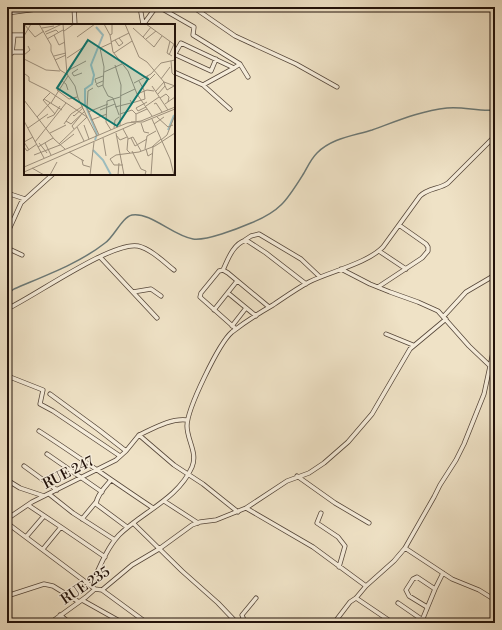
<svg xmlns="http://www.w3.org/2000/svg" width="502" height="630" font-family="'Libre Bodoni',serif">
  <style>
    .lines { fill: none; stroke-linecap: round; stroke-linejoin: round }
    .stream { stroke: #6b7875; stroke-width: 1.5 }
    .street-casing { stroke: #554639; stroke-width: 5 }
    .street { stroke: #f5ecda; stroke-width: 3.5 }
    .labels { text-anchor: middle; stroke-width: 3; stroke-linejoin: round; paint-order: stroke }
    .street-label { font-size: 14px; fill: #22120a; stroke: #f5ecda }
    .inset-river { fill: none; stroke: #9cbcbd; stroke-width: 2 }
    .inset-road { fill: none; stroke: #9d8f7b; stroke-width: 1 }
    .view { fill: #0f766e; fill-opacity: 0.15; stroke: #0f766e; stroke-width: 2 }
    .inset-edge { fill: none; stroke: #22120a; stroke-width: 2 }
  </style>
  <rect width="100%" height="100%" fill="#efe2c6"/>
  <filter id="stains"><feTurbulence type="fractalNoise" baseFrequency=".005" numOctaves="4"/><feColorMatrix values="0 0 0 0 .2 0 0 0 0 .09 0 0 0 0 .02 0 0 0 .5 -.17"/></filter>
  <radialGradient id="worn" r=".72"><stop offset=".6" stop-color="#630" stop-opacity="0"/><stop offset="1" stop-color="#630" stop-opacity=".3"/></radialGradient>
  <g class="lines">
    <path class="stream" d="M7,294L14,289C44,276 80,263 105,243C114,237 122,217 132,215C151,212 173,236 193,239C206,241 237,229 251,223C281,211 287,200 304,173C308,166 311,159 317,153C332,138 353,136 372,130C397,121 420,111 447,108C463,106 479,112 495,110"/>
    <g class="street-casing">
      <path id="street" d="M74,7L75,25
        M140,7L143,24
        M159,7L194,27L193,35L240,64L248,77
        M193,7L235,36L296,64L337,87
        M7,13L52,7
        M143,25L156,7
        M7,35H25
        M7,52H25
        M12,53L14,35
        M174,54L211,71L216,59
        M174,55L181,43L234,68L240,64
        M174,72L203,85L230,109
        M203,85L234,68
        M7,193L25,199
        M7,234L21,203L53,174
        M245,240L251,236L259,234L301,259L320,277
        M7,248L22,255
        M379,251L406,269
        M100,257L157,318
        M341,269L370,284L390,292L418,302L438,311L469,346L489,365
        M223,270C228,259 233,244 246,240L266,253L306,284
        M378,287L422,258L428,251V247L426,244L399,225
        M133,292L151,289L161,296
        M228,293L256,316
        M7,309C35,296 112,241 138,246C151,249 164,262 174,270
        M214,310L237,281
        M444,316L466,292L495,275
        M232,326L246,308
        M236,329L200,297L201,293L219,271L223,270L228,273L269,307
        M386,334L413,345
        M7,377H10L43,390L40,404L53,411L120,456
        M50,394L99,430L126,451
        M39,431C78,456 115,483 153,508
        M139,435C154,428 171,418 187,420
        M47,454L102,492
        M24,466L57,490
        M297,476L335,503L369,523
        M7,480L20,488L44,496
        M111,480C105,487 97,495 96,504L127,527
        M49,494L73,513L115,540
        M164,501L198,523
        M28,505L61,527L43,549
        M246,508L313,547L366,586
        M321,513L317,523L338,537L345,546L339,567
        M7,519L32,502L116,460L126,451L139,435L174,465L203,484L238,512
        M82,519L96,502
        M7,523L91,586
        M133,523L182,571L218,603L237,623
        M61,527L105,557
        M26,537L44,516
        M405,548L452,579L479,590L495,600
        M95,589L91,586C99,569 106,549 119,535C142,512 178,499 192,467C198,453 187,440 187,426C187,409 219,343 232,332C245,322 259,313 273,305C285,297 296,289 309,282C329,272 368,263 383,247L420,196C428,188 440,189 448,183L495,136
        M102,590L147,623
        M7,596L44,584L53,586L79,602
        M356,598L393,623
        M82,600L123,623
        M398,603L427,623
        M427,607L409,596L406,590L413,579L417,577L435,589
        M60,615L70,623
        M50,623L86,597L95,589L102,590L132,565L159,549L192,525L200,522L216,520L246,508L287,481L309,473L324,463L348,442L372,414L410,349L446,319
        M245,623L242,615L256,598
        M334,623L350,602L356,598L366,586L394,561L405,548L434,497L440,485L456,460L464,444L484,394L495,343
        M421,623L435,589L443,573"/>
    </g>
    <use href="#street" class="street"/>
  </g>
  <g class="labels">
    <g class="street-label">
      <text transform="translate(68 472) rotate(-27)" y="5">RUE 247</text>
      <text transform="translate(85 585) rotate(-34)" y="5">RUE 235</text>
    </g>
  </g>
  <g transform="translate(24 24)">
    <rect width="151" height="151" fill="#efe2c6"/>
    <path class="inset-river" d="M144,106L150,91M71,116L73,110L61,80V65L68,60L70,51L67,41L79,11L72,3M69,126L79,136L87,151"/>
    <path class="inset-road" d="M0,0L11,13L20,7M15,0L27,21V27L36,46L44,51M80,0L86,11L89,28L104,47L113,70L128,92M101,0L115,33L123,38L140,58L151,62M122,0L151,21M18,4L30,2M109,4L130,23L138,12M40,7L50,0M21,8L38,0M22,10L32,6L35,9M30,11L35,21L41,18M86,11L88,10V0M0,12L7,0M53,13L71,0M119,13L127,3M23,15L39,6M122,15L132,7M91,16L95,22L99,19L95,14M146,17L143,29L148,32M87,18L105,9M87,19L76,24L80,43L79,62L84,72L89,74L95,91M90,29L108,17M0,31L6,26L4,22M145,31L150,20M30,32L42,29M43,34L61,22M0,35L22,46L36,47M31,36L42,31M147,37L148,49L151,52M91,41L97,61L96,102M54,45L48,49L50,52L58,49M43,47L62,37M80,48L98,40M1,50L5,53V57L23,66L63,93L73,112M123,52L125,56L131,50M137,55L146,43M79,57L72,60L74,63L79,61M72,59L71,55L79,52M110,59L127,50L137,39L151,36M128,62L144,86M141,62L143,66L150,62M69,64L64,67L63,84L75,111M44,66L42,60L38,57L33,66L45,75L53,73M131,68L140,58M26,69L19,76L31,90M113,70L123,66L130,67M134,70L141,62L140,58M96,72L111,65M136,74L142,70L145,73L144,78M20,75L38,86M0,76L30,115L41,125M106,76L108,79L121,75L120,66L115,57M27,79L44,52M130,80L132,79L138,88M141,80L151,73M122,82L135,73M91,83L107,79M122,83L114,87L112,84L123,78M76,86L91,80M64,88L84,80M96,90L108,86L112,90V97M112,90L123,85M49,91L50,92L59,84M13,93L26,79M133,93L144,103L149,101M23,94L30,91L36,82M128,95L146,135L150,151M67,96L83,90M0,97L20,134M42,97L47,100L61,87M107,98H119L151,85M117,99L120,108L125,109M40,100L47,90L59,82M130,100L140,93M60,101L65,115M53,103L60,117M4,104L24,90M90,104L91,96L95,93M50,105L48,102L57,91M99,105L104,114L103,126L106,129M87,106L82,98L83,77L96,73M26,109L42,101M92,109L100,151M92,111L96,116L103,113M79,114L82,132M107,114L111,122L123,115M104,115L109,113L117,127M137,116L143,111L151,91M11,118L42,79M15,119L23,129M21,119L27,131M35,120L63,93L54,74L51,62L43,50L39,0M0,123L3,127L13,120M14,123L29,114M128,123L137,115M121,125L123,112L132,107M122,125L124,132L129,129M5,126L0,118L9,113M108,127L117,145L122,147L121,151M45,128L60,137M10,131L36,121L50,110M58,136L59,141L66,143M99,141H90L86,135L92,131L115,128L131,122L151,109M0,143L103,99L117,97L151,83M8,144L20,151M0,148L112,99M26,151L33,138M66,151L70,118M94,151L95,139M127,151L129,123"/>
    <path class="view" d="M64,16L124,55L93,102L33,64Z"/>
    <rect width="151" height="151" class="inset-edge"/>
  </g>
  <rect width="502" height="630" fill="none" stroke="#efe2c6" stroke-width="24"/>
  <rect x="8" y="8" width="486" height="614" fill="none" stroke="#22120a" stroke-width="2"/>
  <rect x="12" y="12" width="478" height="606" fill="none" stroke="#22120a"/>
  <rect width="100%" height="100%" filter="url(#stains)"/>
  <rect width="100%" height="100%" fill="url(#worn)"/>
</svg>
